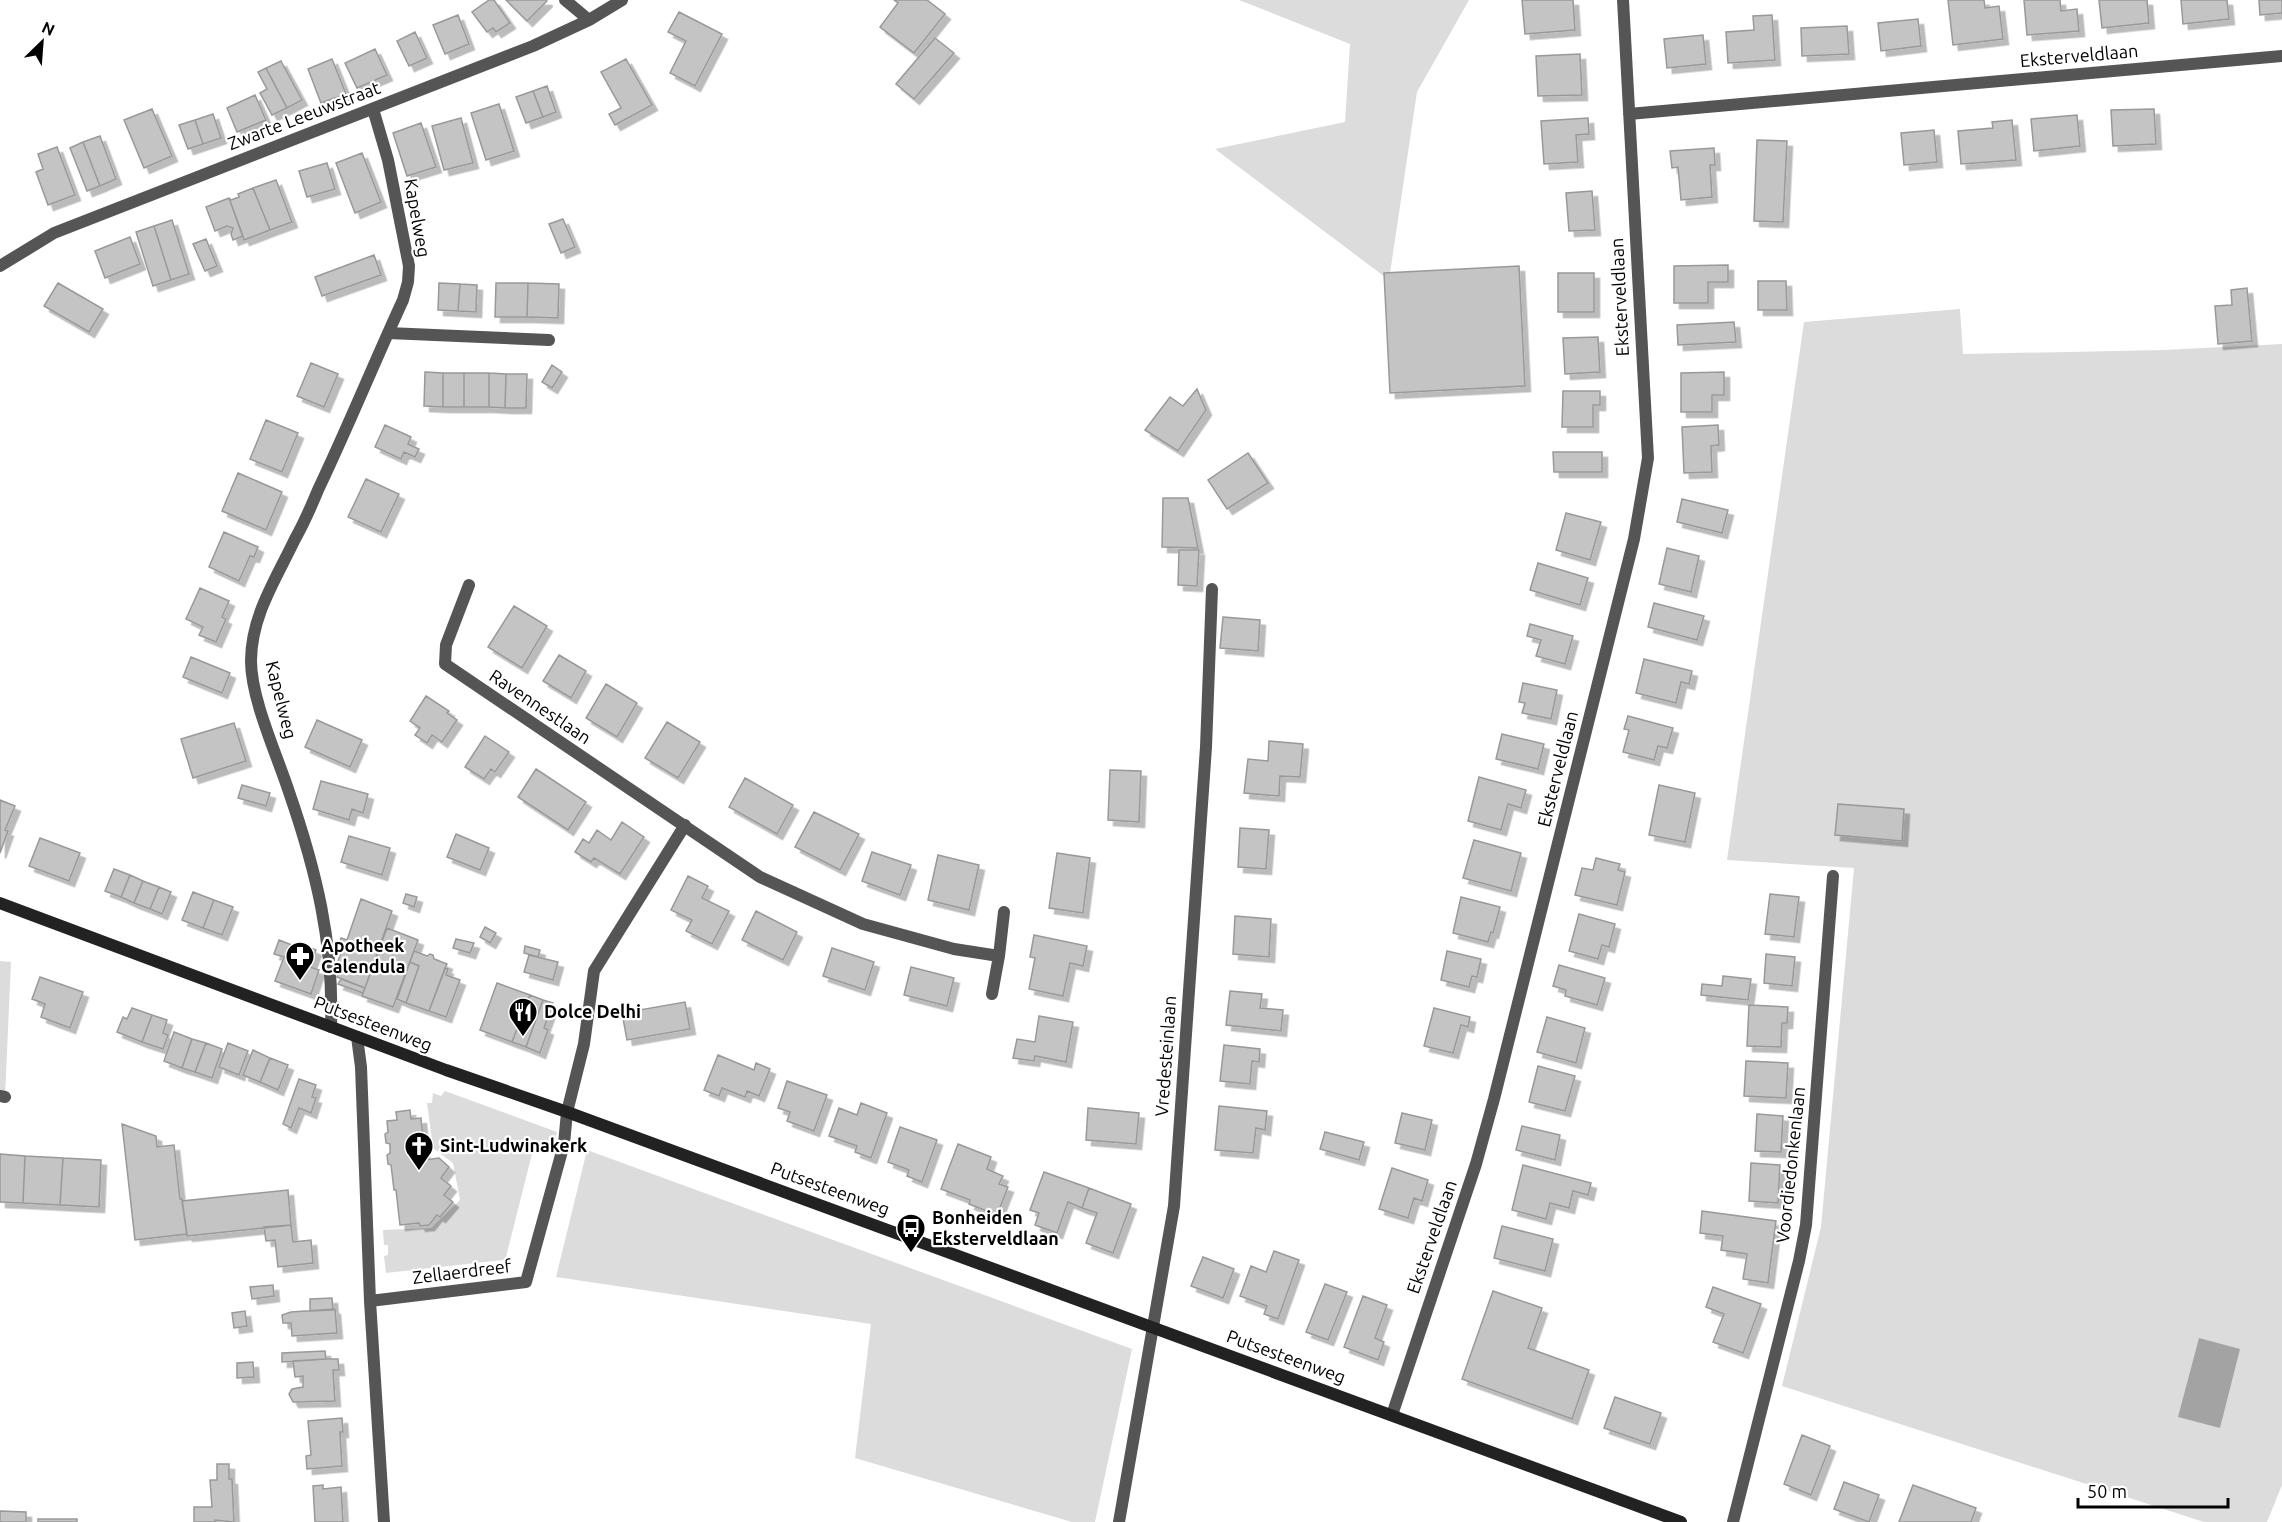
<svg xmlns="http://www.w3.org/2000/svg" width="2282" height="1522" font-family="Ubuntu,sans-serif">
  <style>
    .green { fill: #dcdcdc }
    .water { fill: #a3a3a3 }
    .building { fill: #c4c4c4; stroke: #999; stroke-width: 1.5; filter: url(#shadow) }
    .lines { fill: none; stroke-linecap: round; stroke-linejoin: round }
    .minor { stroke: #555; stroke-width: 12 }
    .secondary { stroke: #222; stroke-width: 12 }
    .labels { text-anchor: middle; stroke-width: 4.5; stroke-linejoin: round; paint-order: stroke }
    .street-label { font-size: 18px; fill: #000; stroke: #fff }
    .poi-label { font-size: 18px; font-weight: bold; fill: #000; stroke: #fff; text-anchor: start }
  </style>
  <defs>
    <filter id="shadow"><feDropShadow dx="5.5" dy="5.5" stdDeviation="0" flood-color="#0004"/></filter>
  </defs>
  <rect width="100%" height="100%" fill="#fff"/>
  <path class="green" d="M1239,0H1469L1417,92L1389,280L1215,149L1345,122L1350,44Z
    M1960,309L1963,354L2164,350L2282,344V1485L2267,1522H2204L1782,1386L1821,1227L1854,868L1727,860L1804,322Z
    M0,961L11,962L5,1097L0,1096Z
    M445,1091L557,1132L553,1148L532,1154L506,1257L503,1260L386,1273L384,1256L388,1255V1245H384L383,1230L431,1228L460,1200L453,1163L433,1148L427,1103H432L433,1093L441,1096Z
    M587,1150L1132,1349L1095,1522H1072L855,1458L871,1324L556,1277Z"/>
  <path class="water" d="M2199,1338L2240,1349L2220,1428L2178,1417Z"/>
  <path class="building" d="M489,0H494L510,23L496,32L493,28L487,32L472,12Z
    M506,0H546L547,1L527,21Z
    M894,0H927L945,14L914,53L880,27L898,3Z
    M1522,0H1573L1575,30L1525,34Z
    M1948,0H1984L1985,8L1999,6L2003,39L1953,45Z
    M2024,0H2060L2061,11L2077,9L2079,31L2027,35Z
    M2099,0H2147L2149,23L2102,28Z
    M2181,0H2227L2229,19L2183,24Z
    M2259,0H2282V13L2260,15Z
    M679,12L722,34L695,86L670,73L686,41L668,32Z
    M458,15L469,44L445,54L433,25Z
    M1772,15L1775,60L1728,63L1726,32L1754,30L1753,16Z
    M1918,19L1921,46L1881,51L1878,23Z
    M1847,26L1849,54L1802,56L1801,28Z
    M415,32L427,58L409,66L397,41Z
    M1703,35L1706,64L1667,68L1664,39Z
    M935,38L954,53L914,99L896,84Z
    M375,49L387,75L357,88L345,63Z
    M1580,54L1582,95L1538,96L1536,56Z
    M332,59L346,94L321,103L308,69Z
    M626,59L652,105L615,125L609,114L621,108L601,72Z
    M281,61L302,100L287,108L266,68Z
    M266,68L287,108L272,115L260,93L267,89L258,72Z
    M547,86L556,112L543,117L533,91Z
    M533,91L543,117L526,123L516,97Z
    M255,95L266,120L237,132L227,108Z
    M499,104L514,151L486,160L471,113Z
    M152,109L172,156L144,168L124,120Z
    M2154,109L2156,144L2113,146L2111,110Z
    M213,114L221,138L203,144L195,120Z
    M2077,115L2080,146L2034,151L2031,119Z
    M461,118L473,163L444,170L432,126Z
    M1588,118L1589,134L1576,135L1578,162L1544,164L1541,121Z
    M195,120L203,144L188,149L179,125Z
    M2012,120L2016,160L1961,164L1958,131L1993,128L1992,122Z
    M421,123L436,167L407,176L393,133Z
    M1934,130L1937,162L1904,165L1901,133Z
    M100,136L116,179L100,186L83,142Z
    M1757,140L1787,141L1783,222L1754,221Z
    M83,142L100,186L87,191L70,148Z
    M57,147L75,195L48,205L36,172L43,169L38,154Z
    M1714,148L1715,165H1710L1712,197L1681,200L1678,167L1672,168L1670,151Z
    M362,153L381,202L355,213L336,163Z
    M327,163L335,189L307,197L299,171Z
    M276,180L292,222L270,230L253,188Z
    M253,188L270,230L244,240L229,198L231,200L239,197L238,194Z
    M1592,191L1595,230L1569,231L1566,193Z
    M229,198L243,236L233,240L231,234L233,228L227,226L215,231L206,207Z
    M563,219L575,247L561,253L549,224Z
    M172,220L189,274L171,280L154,226Z
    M154,226L171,280L153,286L136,232Z
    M130,237L140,264L105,278L95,251Z
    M206,239L217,266L205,271L193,244Z
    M374,255L381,275L322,296L315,277Z
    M1728,265V282H1708V303H1674V266Z
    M1519,266L1525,386L1390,393L1384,273Z
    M1558,273H1594V312H1558Z
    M1758,281H1786L1787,310H1758Z
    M58,283L103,309L89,332L44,306Z
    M439,283L460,284L458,311L438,310Z
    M496,283H528L527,317H495Z
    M528,283L559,284L558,318L527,317Z
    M460,284L477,285L476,312L458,311Z
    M2247,288L2252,341L2218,344L2215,306L2232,305L2231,290Z
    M1734,322L1736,342L1678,345L1677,325Z
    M1598,337L1600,372L1565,374L1563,338Z
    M311,363L338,374L324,407L297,396Z
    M552,365L562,372L552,388L542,382Z
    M425,372L443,373V407L424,406Z
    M1724,372V395H1712V412H1681V373Z
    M443,373H464V407H443Z
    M464,373H489V407H464Z
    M489,373L506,374L505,408L489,407Z
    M506,374H527L526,408H505Z
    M1197,389L1206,410L1178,451L1145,430L1170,397L1183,406Z
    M1563,391H1600V405H1593V427H1562Z
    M266,420L298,433L282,472L250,459Z
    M385,425L411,437L408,444L419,449L415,457L404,452L401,459L375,447Z
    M1718,425L1719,445L1711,446L1712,472L1684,473L1682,427Z
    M1553,452H1602V472H1554Z
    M1248,453L1268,483L1227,509L1208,480Z
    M238,473L282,492L266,530L222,511Z
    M366,479L399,494L381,532L348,517Z
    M1163,498H1188L1198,548L1162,547Z
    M1682,499L1728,510L1722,533L1677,522Z
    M1566,513L1601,522L1590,560L1556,550Z
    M224,532L258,547L254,557L250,556L239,581L209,567Z
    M1667,548L1699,556L1691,592L1659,584Z
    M1179,550H1199L1197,586L1178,585Z
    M1538,563L1588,578L1580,605L1530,590Z
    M200,588L229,601L222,617L226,619L216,642L199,635L203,627L186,619Z
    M1654,603L1704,616L1697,640L1648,627Z
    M514,606L547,626L522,668L488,647Z
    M1223,617L1260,620L1258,651L1220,648Z
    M1530,624L1573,636L1565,664L1536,656L1541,640L1527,636Z
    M559,655L586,671L571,698L543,681Z
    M191,657L230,673L222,693L183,677Z
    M1644,659L1692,671L1689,684L1681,682L1676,703L1636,693Z
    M1523,683L1557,690L1551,719L1522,713L1525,703L1519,702Z
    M606,684L637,703L617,737L586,718Z
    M426,696L449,711L447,713L457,720L442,742L432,735L427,743L415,735L420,728L410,721Z
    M1628,716L1673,728L1667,748L1658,746L1654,760L1623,752L1629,730L1624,729Z
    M317,720L362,740L350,767L305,747Z
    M667,722L700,742L678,778L645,758Z
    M234,723L246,761L193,778L181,739Z
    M1502,734L1544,744L1538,769L1496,759Z
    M485,736L509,752L495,772L491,769L484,779L465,767Z
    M1269,741L1303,744L1300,777L1280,776L1279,796L1244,793L1248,759L1268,761Z
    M536,769L586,802L568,830L518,797Z
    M1110,770L1141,771L1139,822L1108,820Z
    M1479,777L1526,790L1521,808L1508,804L1501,830L1468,821Z
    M745,778L793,805L777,834L729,807Z
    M321,781L368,794L363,813L352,809L349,820L313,809Z
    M242,785L270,793L266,806L238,798Z
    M1659,785L1695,793L1685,842L1649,835Z
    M0,800L15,806L5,830L8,831L0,853Z
    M1838,804L1904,809L1902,841L1835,835Z
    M814,812L859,834L840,870L795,847Z
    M622,822L644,837L620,874L594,858L591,862L575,852L583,839L589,843L597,830L611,840Z
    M1240,828L1269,830L1266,869L1238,867Z
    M456,834L489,848L480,870L447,857Z
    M349,836L390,848L382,875L341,862Z
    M40,838L80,853L69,881L29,866Z
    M1474,840L1521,853L1511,891L1463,878Z
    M872,852L911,865L900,895L862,881Z
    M1057,853L1090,858L1083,913L1049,908Z
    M938,855L979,865L969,910L928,900Z
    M1596,858L1620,864L1618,870L1625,872L1617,905L1575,895L1582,868L1593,870Z
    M114,869L130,875L121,897L105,891Z
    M130,875L143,881L134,903L121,897Z
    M688,876L708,886L702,898L729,911L712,944L686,931L692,920L671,910Z
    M143,881L159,887L150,909L134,903Z
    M159,887L171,892L162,914L150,909Z
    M193,892L214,900L203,928L182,920Z
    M406,894L417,897L414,907L403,903Z
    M1770,894L1799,897L1794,937L1765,934Z
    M1461,897L1500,907L1493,933L1491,932L1488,942L1453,933Z
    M361,899L392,911L365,988L337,977L341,966L337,964L341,952L337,951L341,938L347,940Z
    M214,900L233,907L222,935L203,928Z
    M756,911L797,932L783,960L742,940Z
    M1579,914L1615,924L1609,947L1602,945L1598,959L1569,951Z
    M1235,916L1271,919L1269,957L1233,954Z
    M485,927L496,933L490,943L480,937Z
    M387,928L418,940L393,1007L362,996Z
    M1034,935L1087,946L1083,966L1070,963L1063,996L1029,989L1035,958L1030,957Z
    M456,939L474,943L470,953L453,948Z
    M279,940L302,949L303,945L316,950L310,967L319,970L311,994L275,981L284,957L274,954Z
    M525,946L540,950L538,957L524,953Z
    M832,948L874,962L865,990L823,976Z
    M414,951L427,956L430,954L433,955L434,959L447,964L429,1011L406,1003L419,966L410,962Z
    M1447,951L1481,959L1477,977L1472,976L1469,987L1441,980Z
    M1766,954L1795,957L1792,986L1764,983Z
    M529,955L558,962L553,980L524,972Z
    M410,962L419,966L406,1003L397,999Z
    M1559,965L1605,978L1597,1005L1565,996L1566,990L1553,986Z
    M911,967L954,978L947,1006L904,995Z
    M445,968L448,969L446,975L460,980L446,1017L429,1011Z
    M1723,976L1751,979L1748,1000L1701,995L1702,984L1722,986Z
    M40,977L83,992L70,1028L41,1017L45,1004L32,999Z
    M341,979L365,988L363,993L338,984Z
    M497,983L530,995L512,1042L480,1030Z
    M1230,991L1262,994L1260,1008L1283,1010L1281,1031L1226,1025Z
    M530,995L543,1000L526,1047L512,1042Z
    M543,1000L553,1003L544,1028L548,1030L540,1053L526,1047Z
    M685,1002L690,1029L627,1040L622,1013Z
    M1749,1005L1788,1007L1787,1023H1782L1781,1047L1747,1046Z
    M132,1008L152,1015L142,1042L117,1032L123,1017L127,1019Z
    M1434,1008L1470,1017L1468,1027L1461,1025L1453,1053L1424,1046Z
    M152,1015L167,1020L163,1033L168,1035L163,1049L142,1042Z
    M1039,1016L1073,1022L1066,1062L1035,1056L1034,1061L1013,1058L1017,1039L1035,1042Z
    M1547,1017L1585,1028L1576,1063L1537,1052Z
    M174,1032L192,1039L182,1068L164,1061Z
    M192,1039L206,1043L195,1072L182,1068Z
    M206,1043L222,1049L212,1078L195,1072Z
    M228,1043L248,1051L239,1075L219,1067Z
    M1224,1045L1260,1049L1259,1062L1252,1061L1250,1084L1220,1081Z
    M253,1050L270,1058L260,1082L243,1075Z
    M718,1055L754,1070L756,1063L770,1069L759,1096L747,1091L745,1097L722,1088L719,1096L704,1090Z
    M270,1058L288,1065L278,1090L260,1082Z
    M1746,1061L1788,1063L1786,1098L1744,1096Z
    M1538,1066L1575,1076L1565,1111L1529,1102Z
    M299,1079L316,1085L312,1097L316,1098L311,1113L299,1108L291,1128L283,1124Z
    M787,1081L827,1095L814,1131L787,1121L790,1112L778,1108Z
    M861,1103L887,1113L871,1158L855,1152L857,1146L829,1136L839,1108L857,1115Z
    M1219,1106L1267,1111L1265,1130L1256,1128L1253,1153L1215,1150Z
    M1088,1108L1139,1113L1136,1144L1086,1140Z
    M410,1110L411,1119L421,1118L425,1160L439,1158L449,1167L441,1178L451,1186L444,1195L453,1202L440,1217L437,1215L429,1225L420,1226L419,1223L400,1225L396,1190H394L391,1165L388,1164L387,1155L390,1153V1144L386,1143L385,1134L388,1132L387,1121L397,1120L396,1112Z
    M1402,1113L1432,1120L1425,1150L1395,1143Z
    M1757,1114L1783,1116L1781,1152L1755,1151Z
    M122,1124L156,1136L157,1147L174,1145L180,1199H182L187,1234L135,1240Z
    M1522,1126L1560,1135L1555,1160L1516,1150Z
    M900,1127L937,1140L922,1182L907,1176L909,1170L888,1162Z
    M1325,1132L1364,1142L1359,1160L1320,1149Z
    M958,1144L991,1157L987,1169L1003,1176L999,1184L1008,1187L997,1215L969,1204L970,1200L941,1189Z
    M0,1154L25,1156L23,1203L0,1202Z
    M25,1156L63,1158L60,1205L23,1203Z
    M63,1158L101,1160L99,1207L60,1205Z
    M1751,1163L1780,1165L1778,1203L1749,1201Z
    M1523,1165L1591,1183L1588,1195L1573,1191L1569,1208L1550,1203L1546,1219L1512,1210Z
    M1392,1168L1428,1180L1422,1201L1414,1198L1408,1218L1379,1209Z
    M1044,1172L1089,1188L1082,1208L1068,1202L1057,1233L1035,1225L1039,1213L1030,1210Z
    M1089,1188L1131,1204L1113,1253L1086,1243L1097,1213L1082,1208Z
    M288,1190L291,1225L187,1236L182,1201Z
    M1702,1211L1776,1221L1768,1283L1743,1279L1747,1254L1721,1250L1723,1236L1700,1233Z
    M291,1225L293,1242L311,1240L313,1263L278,1267L275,1240L266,1241L264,1227Z
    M1502,1226L1553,1239L1545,1271L1494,1258Z
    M1274,1251L1299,1260L1278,1319L1264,1314L1267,1306L1240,1296L1251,1266L1266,1272Z
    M1203,1257L1234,1269L1223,1298L1191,1286Z
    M1325,1284L1347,1292L1328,1340L1306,1332Z
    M273,1285L274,1296L252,1299L250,1287Z
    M1713,1287L1761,1304L1743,1353L1713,1342L1724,1314L1706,1307Z
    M1493,1291L1542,1308L1528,1348L1589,1370L1572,1419L1462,1379Z
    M1363,1296L1387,1305L1375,1338L1384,1342L1378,1360L1344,1347Z
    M332,1298L333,1310L310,1311V1299Z
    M335,1309L337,1333L292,1336L291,1323H283L282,1315L291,1312Z
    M245,1311L247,1326L234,1328L232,1313Z
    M325,1351L326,1359L282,1362V1353Z
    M326,1359H338L339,1370H333L335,1401L293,1402L289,1394L292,1389L303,1387V1376L295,1377L293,1361Z
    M253,1362L254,1377L237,1378V1363Z
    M1615,1397L1661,1413L1650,1444L1604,1428Z
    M342,1418L343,1432H340L342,1466L307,1469L306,1456L311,1455L308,1421Z
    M1802,1435L1830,1446L1811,1495L1784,1484Z
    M217,1464H229V1479H232L234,1522L215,1520V1522H194V1507H212L210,1480H217Z
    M1844,1482L1879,1495L1869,1522L1834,1509Z
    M323,1485V1489L341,1487L343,1522H315L313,1486Z
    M1913,1485L1976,1508L1971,1522H1899Z
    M0,1511L26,1512V1522H0Z
    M38,1519H77V1522H38Z"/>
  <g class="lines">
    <path class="minor" d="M565,0L589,20
      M1629,114L2282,56
      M0,266L54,233L533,46L589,20L622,0
      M388,333L549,340
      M469,585L446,645L445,664L760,877L863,924L954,949L999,956
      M992,994L999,956L1004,912
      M331,1027C334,943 316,870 289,792C277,755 251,699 251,661C251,616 276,579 295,539C304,523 311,507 318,490C348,427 374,363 403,300L408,282L409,266L388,160L373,109
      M357,1037L361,1067L370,1301L384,1522
      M0,1096L5,1097
      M370,1301L526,1282L564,1144L567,1112L584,1044L594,971L685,825
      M1392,1415L1476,1164L1494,1099L1634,539L1648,458L1623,0
      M1119,1522L1174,1206L1206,747L1212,589
      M1733,1522L1799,1261L1806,1225L1833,876"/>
    <path class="secondary" d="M0,903L446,1070L567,1112L1681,1522"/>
  </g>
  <defs>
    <g id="pharmacy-pin" transform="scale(1.5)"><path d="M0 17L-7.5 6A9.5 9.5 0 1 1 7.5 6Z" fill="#000" stroke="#fff"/><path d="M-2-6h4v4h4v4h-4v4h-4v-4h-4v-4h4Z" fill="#fff"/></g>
    <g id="restaurant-pin" transform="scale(1.5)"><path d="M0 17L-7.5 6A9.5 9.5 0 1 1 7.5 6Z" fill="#000" stroke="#fff"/><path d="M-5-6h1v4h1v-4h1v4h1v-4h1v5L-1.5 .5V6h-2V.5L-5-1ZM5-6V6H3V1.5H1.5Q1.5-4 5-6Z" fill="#fff"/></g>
    <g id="church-pin" transform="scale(1.5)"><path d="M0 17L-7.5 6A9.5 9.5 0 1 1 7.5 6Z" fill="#000" stroke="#fff"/><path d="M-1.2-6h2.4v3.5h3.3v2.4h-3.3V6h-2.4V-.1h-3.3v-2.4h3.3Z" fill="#fff"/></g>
    <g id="bus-pin" transform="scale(1.5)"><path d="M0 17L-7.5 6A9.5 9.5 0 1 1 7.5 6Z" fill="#000" stroke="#fff"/><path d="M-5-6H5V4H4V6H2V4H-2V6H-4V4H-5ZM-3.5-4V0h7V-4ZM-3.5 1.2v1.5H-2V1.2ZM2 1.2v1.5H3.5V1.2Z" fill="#fff"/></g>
  </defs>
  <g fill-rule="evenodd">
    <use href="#pharmacy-pin" x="300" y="956"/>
    <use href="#restaurant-pin" x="523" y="1012"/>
    <use href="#church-pin" x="419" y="1146"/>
    <use href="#bus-pin" x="911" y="1228"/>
  </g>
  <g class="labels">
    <g class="street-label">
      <text transform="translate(2079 56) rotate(-5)" y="6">Eksterveldlaan</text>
      <text transform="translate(304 116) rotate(-21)" y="6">Zwarte Leeuwstraat</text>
      <text transform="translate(417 218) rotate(80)" y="6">Kapelweg</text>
      <text transform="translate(1620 297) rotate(-93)" y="6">Eksterveldlaan</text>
      <text transform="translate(281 700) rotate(76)" y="6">Kapelweg</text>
      <text transform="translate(540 707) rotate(34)" y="6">Ravennestlaan</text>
      <text transform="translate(1558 769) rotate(-76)" y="6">Eksterveldlaan</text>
      <text transform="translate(373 1024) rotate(21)" y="6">Putsesteenweg</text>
      <text transform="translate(1166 1056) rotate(-86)" y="6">Vredesteinlaan</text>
      <text transform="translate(1791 1165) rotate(-84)" y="6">Voordiedonkenlaan</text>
      <text transform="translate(830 1189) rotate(20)" y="6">Putsesteenweg</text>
      <text transform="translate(1432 1237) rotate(-71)" y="6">Eksterveldlaan</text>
      <text transform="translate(462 1272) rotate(-7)" y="6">Zellaerdreef</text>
      <text transform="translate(1286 1357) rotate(20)" y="6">Putsesteenweg</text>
    </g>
    <g class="poi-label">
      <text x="321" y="952">Apotheek<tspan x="321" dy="21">Calendula</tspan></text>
      <text x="544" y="1018">Dolce Delhi</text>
      <text x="440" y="1152">Sint-Ludwinakerk</text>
      <text x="932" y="1224">Bonheiden<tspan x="932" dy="21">Eksterveldlaan</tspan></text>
    </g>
  </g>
  <g transform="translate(42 42) rotate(25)" stroke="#ffffff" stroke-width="4.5" paint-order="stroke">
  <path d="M0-4.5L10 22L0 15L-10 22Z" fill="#000000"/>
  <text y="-9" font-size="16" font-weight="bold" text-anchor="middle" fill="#000000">N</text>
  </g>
  <path d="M2078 1498v9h150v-9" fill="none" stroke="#000000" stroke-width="3"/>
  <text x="2087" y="1498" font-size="18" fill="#000000" stroke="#ffffff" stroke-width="4.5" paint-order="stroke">50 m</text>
</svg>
